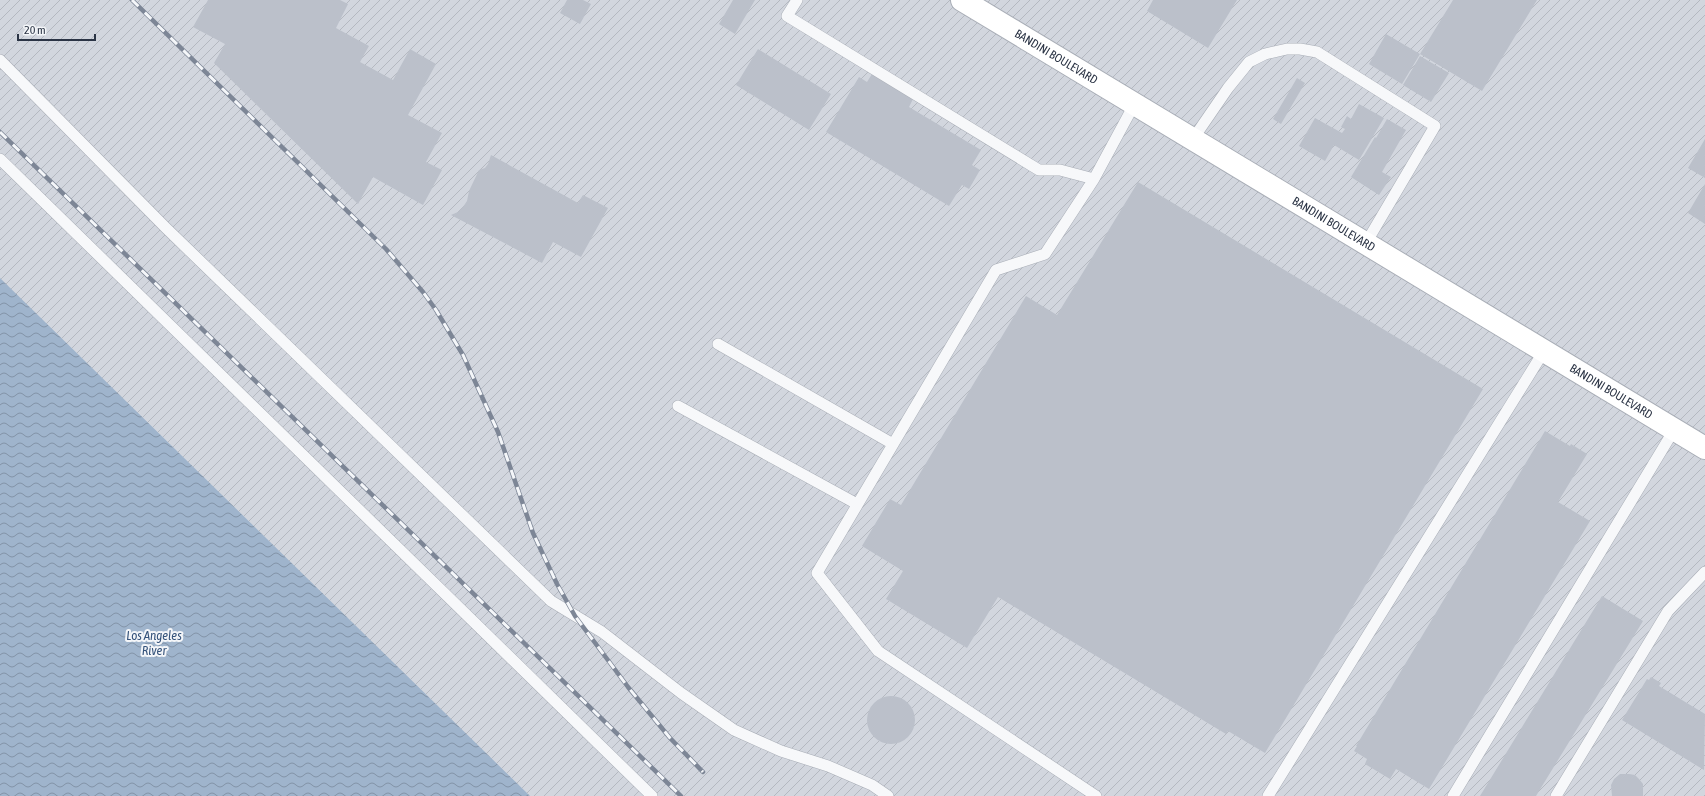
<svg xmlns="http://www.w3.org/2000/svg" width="1705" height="796" font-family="'Asap Condensed',sans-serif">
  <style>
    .industrial { fill: url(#industrial-furrows) }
    .water { fill: url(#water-waves) }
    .building { fill: #bbc0ca }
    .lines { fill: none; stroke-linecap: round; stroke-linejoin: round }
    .lane-casing { stroke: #a9aeb7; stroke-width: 12 }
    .secondary-casing { stroke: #a9aeb7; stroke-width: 24 }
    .lane { stroke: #f7f8fa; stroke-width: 11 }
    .secondary { stroke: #fff; stroke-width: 22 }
    .rail-casing { stroke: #7d8696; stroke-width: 4.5 }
    .rail { stroke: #f4f6f9; stroke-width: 3; stroke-dasharray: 9; stroke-linecap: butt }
    .labels { text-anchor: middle; stroke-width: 4; stroke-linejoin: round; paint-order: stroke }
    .street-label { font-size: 12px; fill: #2b3445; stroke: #f4f6f9 }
    .water-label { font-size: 13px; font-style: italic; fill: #34527a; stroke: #f4f6f9 }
  </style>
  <defs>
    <pattern id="industrial-furrows" width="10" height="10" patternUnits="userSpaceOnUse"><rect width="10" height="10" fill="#d2d6de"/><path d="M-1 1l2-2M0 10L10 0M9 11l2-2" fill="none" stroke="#b4b8c0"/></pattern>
    <pattern id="water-waves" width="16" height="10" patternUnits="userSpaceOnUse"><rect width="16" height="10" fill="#9fb4cc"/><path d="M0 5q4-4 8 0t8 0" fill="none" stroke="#8293a7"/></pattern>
  </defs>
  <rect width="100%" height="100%" fill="#e4e7ec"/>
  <path class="industrial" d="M0,0H1705V796H0Z"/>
  <path class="water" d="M0,278L530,796H0Z"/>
  <path class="building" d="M208,0H340L348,4L336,28L369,46L360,62L393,80L410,49L436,64L408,115L442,133L426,162L442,170L423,205L373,177L358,204L214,63L225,44L193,27Z
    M567,0H583L591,4L580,24L560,13Z
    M733,0H755L735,34L719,24Z
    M1153,0H1237L1208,48L1147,11Z
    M1453,0H1537L1482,91L1420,54Z
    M1386,34L1420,54L1402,84L1369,64Z
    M758,49L831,94L809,130L736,85Z
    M1420,56L1449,73L1431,102L1403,85Z
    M872,74L913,99L909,107L981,150L972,165L980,170L969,189L962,185L949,206L826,132L859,77L867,82Z
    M1297,78L1305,83L1281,124L1273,119Z
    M1359,104L1384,118L1359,160L1334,145L1325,161L1299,146L1315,118L1342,133L1345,129L1341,127L1347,116L1351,119Z
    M1387,119L1406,130L1382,172L1391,177L1379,195L1351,177L1375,137L1376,138Z
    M1705,139V178L1688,168Z
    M491,155L578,203L583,195L608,208L581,257L553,242L542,263L451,215L458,212L463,207L467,201L469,191L479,170L485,168L488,164Z
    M1138,182L1483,389L1265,753L1228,731L1226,734L998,597L967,648L886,599L903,571L862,546L890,499L901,505L1026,296L1057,315Z
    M1705,184V224L1688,213Z
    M1545,431L1570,446L1571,444L1587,454L1558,502L1590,521L1429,789L1396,769L1390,779L1365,764L1367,759L1354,751L1357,746H1356Z
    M1602,596L1643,621L1536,796H1480Z
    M1651,677L1661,683L1659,686L1705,714L1704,770L1622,720L1647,679L1649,680Z
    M867 720a24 24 0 1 1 48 0a24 24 0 1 1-48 0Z
    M1620,774H1629L1635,775L1639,779L1643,784V796H1612L1611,785L1614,779Z"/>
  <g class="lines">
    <g class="lane-casing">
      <path id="lane" d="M797,0L787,16L1039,170H1060L1094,179L1135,103
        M0,60L166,228L551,601L602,632L681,693L734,730L781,751L828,766L872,785L888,796
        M1193,139L1228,88L1249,62L1265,54L1287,49H1300L1317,52L1435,126L1366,243
        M0,159L652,796
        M1094,179L1045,254L996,270L817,573L878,651L1096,796
        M718,344L893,444
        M678,406L857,504
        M1268,796L1544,351
        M1453,796L1674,430
        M1556,796L1668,611L1705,572"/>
    </g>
    <g class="secondary-casing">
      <g id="secondary">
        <path id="s1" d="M962,0L1705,448"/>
      </g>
    </g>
    <use href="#lane" class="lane"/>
    <use href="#secondary" class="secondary"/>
    <g class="rail-casing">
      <path id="rail" d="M132,0L386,249L423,292L436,310L463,355L498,432L533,533L557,584L575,616L628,687L670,738L703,772
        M0,132L681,796"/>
    </g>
    <use href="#rail" class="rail"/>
  </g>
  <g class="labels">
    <g class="street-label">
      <text dy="4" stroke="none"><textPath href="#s1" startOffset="110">BANDINI BOULEVARD</textPath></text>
      <text dy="4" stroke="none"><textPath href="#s1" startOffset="434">BANDINI BOULEVARD</textPath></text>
      <text dy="4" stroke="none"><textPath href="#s1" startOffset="758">BANDINI BOULEVARD</textPath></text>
    </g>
    <g class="water-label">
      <text x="154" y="640">Los Angeles<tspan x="154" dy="15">River</tspan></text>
    </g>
  </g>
  <path d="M18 34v6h77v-6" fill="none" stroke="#2b3445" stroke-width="2"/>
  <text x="24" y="34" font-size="12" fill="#2b3445" stroke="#f4f6f9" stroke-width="3" paint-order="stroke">20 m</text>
</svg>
